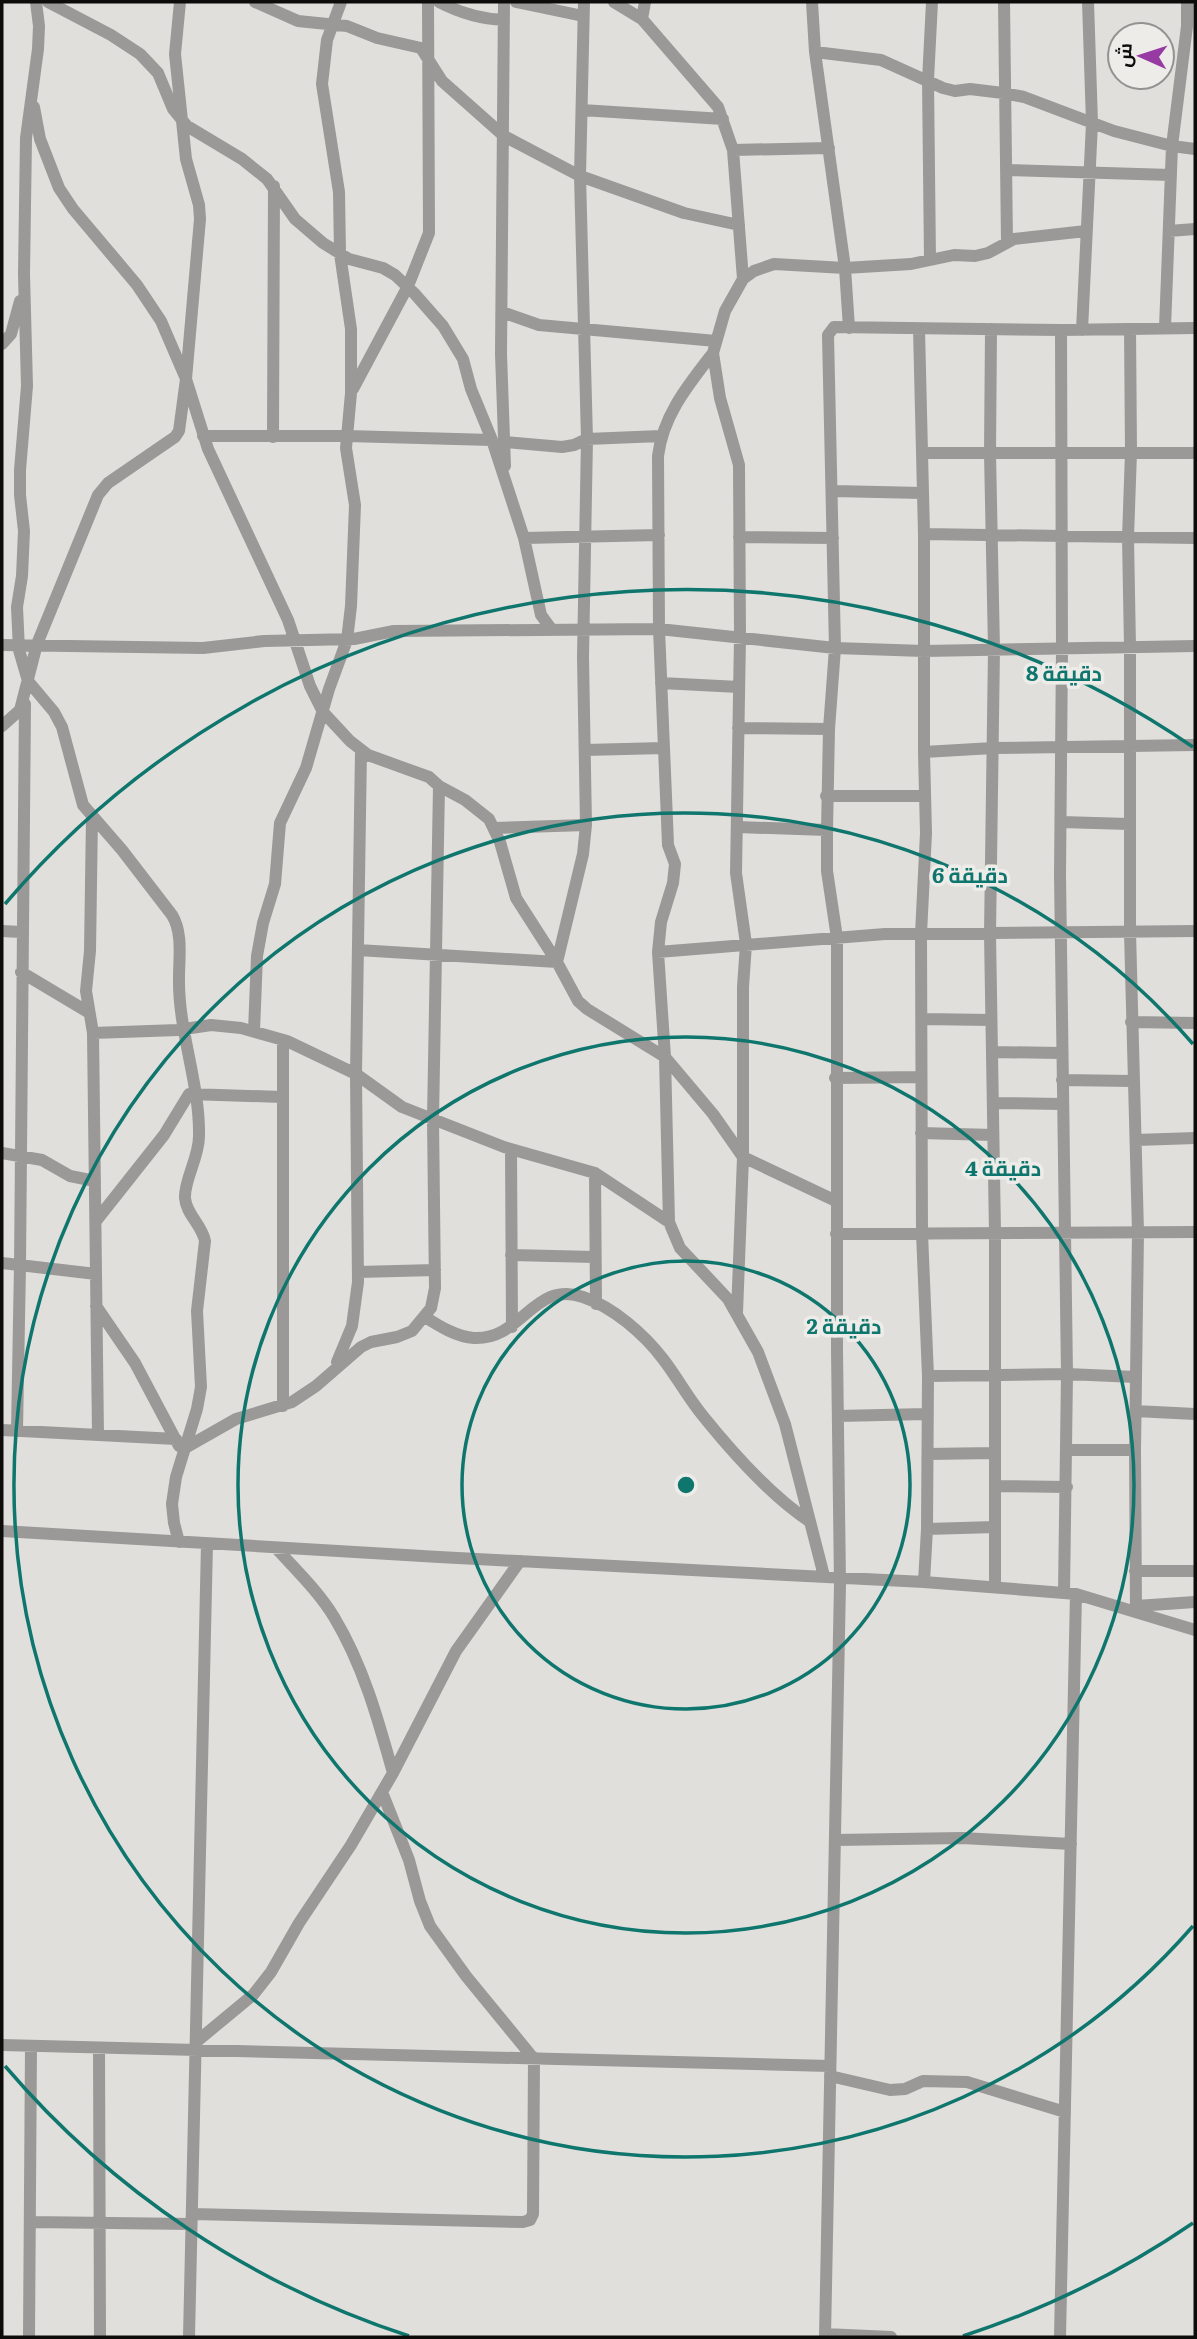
<svg xmlns="http://www.w3.org/2000/svg" width="1197" height="2339" font-family="Literata,Cairo,serif">
  <style>
    .lines { fill: none; stroke-linecap: round; stroke-linejoin: round }
    .minor { stroke: #9a9998; stroke-width: 12 }
    .ring { fill: none; stroke: #0f766e; stroke-width: 3.5 }
    .centre { fill: #0f766e; stroke: #edece8; stroke-width: 3.5 }
    .ring-label { font-size: 21px; text-anchor: middle; font-weight: bold; fill: #0f766e; stroke: #edece8; stroke-width: 7; stroke-linejoin: round; paint-order: stroke }
  </style>
  <rect width="100%" height="100%" fill="#e0dfdb"/>
  <g class="lines">
    <path class="minor" d="M36,2L39,26L38,49L26,138L24,274L27,386L20,470V495L24,531L22,576L17,607L19,650L28,681L54,712L62,727L83,805L122,850L172,915C183,933 179,957 179,978C178,1031 200,1083 199,1136C199,1158 184,1180 185,1198C186,1214 202,1225 205,1241L197,1311L201,1387L197,1409L176,1477L172,1504L174,1523L179,1542
      M48,2L111,35L140,54L158,73L173,109L187,126L242,159L267,179L295,219L323,243L349,259L383,268L395,275L414,293L443,326L463,359L471,389L492,440L524,538L541,615L552,630
      M255,2L298,21L347,26L377,38L421,48L442,81L504,136L580,176L684,213L739,225
      M439,2C460,13 479,19 504,20
      M504,2L501,354L505,466
      M516,2L583,16
      M614,2L642,19L718,107L733,150L743,279
      M1004,2L1007,242
      M642,19L645,2
      M815,52L881,60L943,88L955,91L970,89L1003,93L1024,97L1114,131L1172,146L1195,149
      M34,107L40,139L59,188L73,209L137,285L161,321L186,379L208,449L288,620L310,686L323,712L350,741L368,755L429,777L439,786L465,800L489,819L500,842L516,898L557,962L578,1001L587,1009L665,1057L713,1114L743,1157L836,1201
      M582,110L723,119
      M733,150L829,148
      M1006,170L1171,175
      M1169,231L1195,229
      M930,260L928,80L932,2
      M502,312L539,325L716,341
      M849,328L845,268L911,264L954,255L975,256L988,253L1014,239L1086,231
      M1165,328L1172,146L1187,26V2
      M919,329L924,534V752L926,833L921,934L922,1233L928,1376L927,1529L924,1582
      M991,329L990,453L994,649L990,934L995,1233V1587
      M1130,329L1131,452L1128,538L1130,647V932L1138,1232L1135,1450L1136,1611
      M1061,330L1062,649L1060,875L1067,1374L1064,1593
      M1082,330L1092,123L1088,2
      M2,344L11,334L20,301
      M713,353C689,384 663,415 658,456L659,629L667,820L668,845L675,864L673,883L661,922L658,952L665,1057L669,1222L680,1248L728,1299L758,1352L785,1424L824,1576
      M353,389L408,286L429,233L428,2
      M203,436H347L492,440
      M273,437L274,186
      M504,442L562,447L574,445L587,439L661,436
      M922,453H1195
      M833,491L923,493
      M924,534L1195,538
      M739,537L833,538
      M524,538L659,535
      M2,645L203,648L264,641L354,639L394,631L659,629L835,648L924,651L1195,646
      M661,683L739,687
      M2,726L20,710L37,644L98,495L108,483L175,437L179,431L186,379L200,219L199,205L186,159L175,54L180,2
      M738,728L829,729
      M585,750L664,748
      M924,752L993,748L1195,745
      M826,796H925
      M92,817L90,951L86,991L93,1033L98,1434
      M1061,822L1129,824
      M737,827L827,830
      M494,828L586,825
      M2,931L21,932
      M358,950L557,962L583,854L586,825L583,657L587,439L580,176L584,2
      M658,952L885,934L1195,931
      M21,972L88,1012
      M922,1019L991,1020
      M1131,1022L1195,1023
      M254,1031L257,956L263,923L275,884L280,823L306,768L329,689L347,640L351,606L355,505L346,448L351,393V329L340,254L339,192L322,84L327,40L341,2
      M93,1033L178,1030L211,1025L241,1028L287,1041L356,1074L402,1107L504,1147L595,1173L669,1222
      M283,1040V1406
      M992,1052L1061,1053
      M835,1078L921,1077
      M1062,1080L1132,1081
      M993,1103L1062,1104
      M921,1133L993,1135
      M1136,1140L1195,1138
      M511,1149L512,1327
      M2,1153L42,1160L70,1176L95,1181
      M595,1173L596,1304
      M96,1221L164,1135L189,1094L282,1097
      M836,1234L1195,1232
      M511,1255L595,1257
      M2,1263L96,1274
      M358,1272L435,1270
      M96,1306L135,1363L179,1446
      M737,1313L743,1157V987L746,944L736,873L740,637L739,465L720,398L713,353L725,311L743,279L754,271L774,264L845,268L815,52L812,2
      M425,1317C439,1326 457,1337 474,1338C523,1340 533,1280 583,1297C613,1307 644,1334 663,1359C677,1377 688,1398 703,1416C732,1452 770,1495 809,1521
      M337,1362L352,1326L358,1282L356,1074L361,750
      M928,1376L1067,1374L1136,1377
      M1135,1411L1195,1414
      M838,1416L926,1414
      M2,1430L176,1439
      M17,1431L20,1265L25,704
      M185,1448L236,1419L292,1402L316,1386L361,1347L371,1342L397,1337L412,1331L431,1308L435,1288L433,1119L439,786
      M1067,1450H1135
      M928,1454L994,1453
      M995,1486L1067,1487
      M927,1529L995,1527
      M2,1531L439,1557L924,1582L1039,1591L1076,1594L1195,1630
      M276,1548C296,1570 319,1592 334,1617C363,1665 378,1719 393,1773
      M1135,1571H1195
      M1136,1606L1195,1602
      M835,1840L962,1838L1071,1844
      M196,2042L253,1995L271,1972L299,1923L351,1845L393,1773L456,1651L520,1561
      M2,2045L830,2066
      M99,2048L100,2337
      M830,2076L890,2090L905,2089L923,2081L967,2082L1065,2112
      M192,2214L523,2222L530,2220L533,2214L534,2059L466,1976L430,1926L420,1901L409,1860L382,1792
      M30,2222L191,2224
      M825,2334L891,2337
      M29,2337L31,2046
      M189,2337L207,1544
      M825,2337L840,1584L837,1350V938L827,871V830L829,729L835,648L828,335L834,327L1061,330L1195,328
      M1060,2337L1076,1594"/>
  </g>
  <g class="ring">
    <circle cx="686" cy="1485" r="224"/>
    <circle cx="686" cy="1485" r="448"/>
    <path d="M1193 1926A672 672 0 1 1 1193 1044"/>
    <path d="M1193 2223A895 895 0 0 1 963 2336M409 2336A895 895 0 0 1 5 2066M5 904A895 895 0 0 1 1193 747"/>
  </g>
  <circle cx="686" cy="1485" r="10" class="centre"/>
  <g class="ring-label">
    <text x="1064" y="681">8 دقيقة</text>
    <text x="970" y="883">6 دقيقة</text>
    <text x="1003" y="1176">4 دقيقة</text>
    <text x="844" y="1334">2 دقيقة</text>
  </g>
  <rect width="1197" height="2339" fill="none" stroke="#0d0c0b" stroke-width="7"/>
  <g transform="translate(1141 56) rotate(273)"><circle r="33" fill="#edece8" stroke="#939290" stroke-width="2"/>
  <path d="M0-5L12 26L0 18L-12 26Z" fill="#983aa4"/>
  <text y="-10" font-size="19" font-weight="bold" text-anchor="middle" fill="#0d0c0b">ش</text>
  </g>
</svg>
